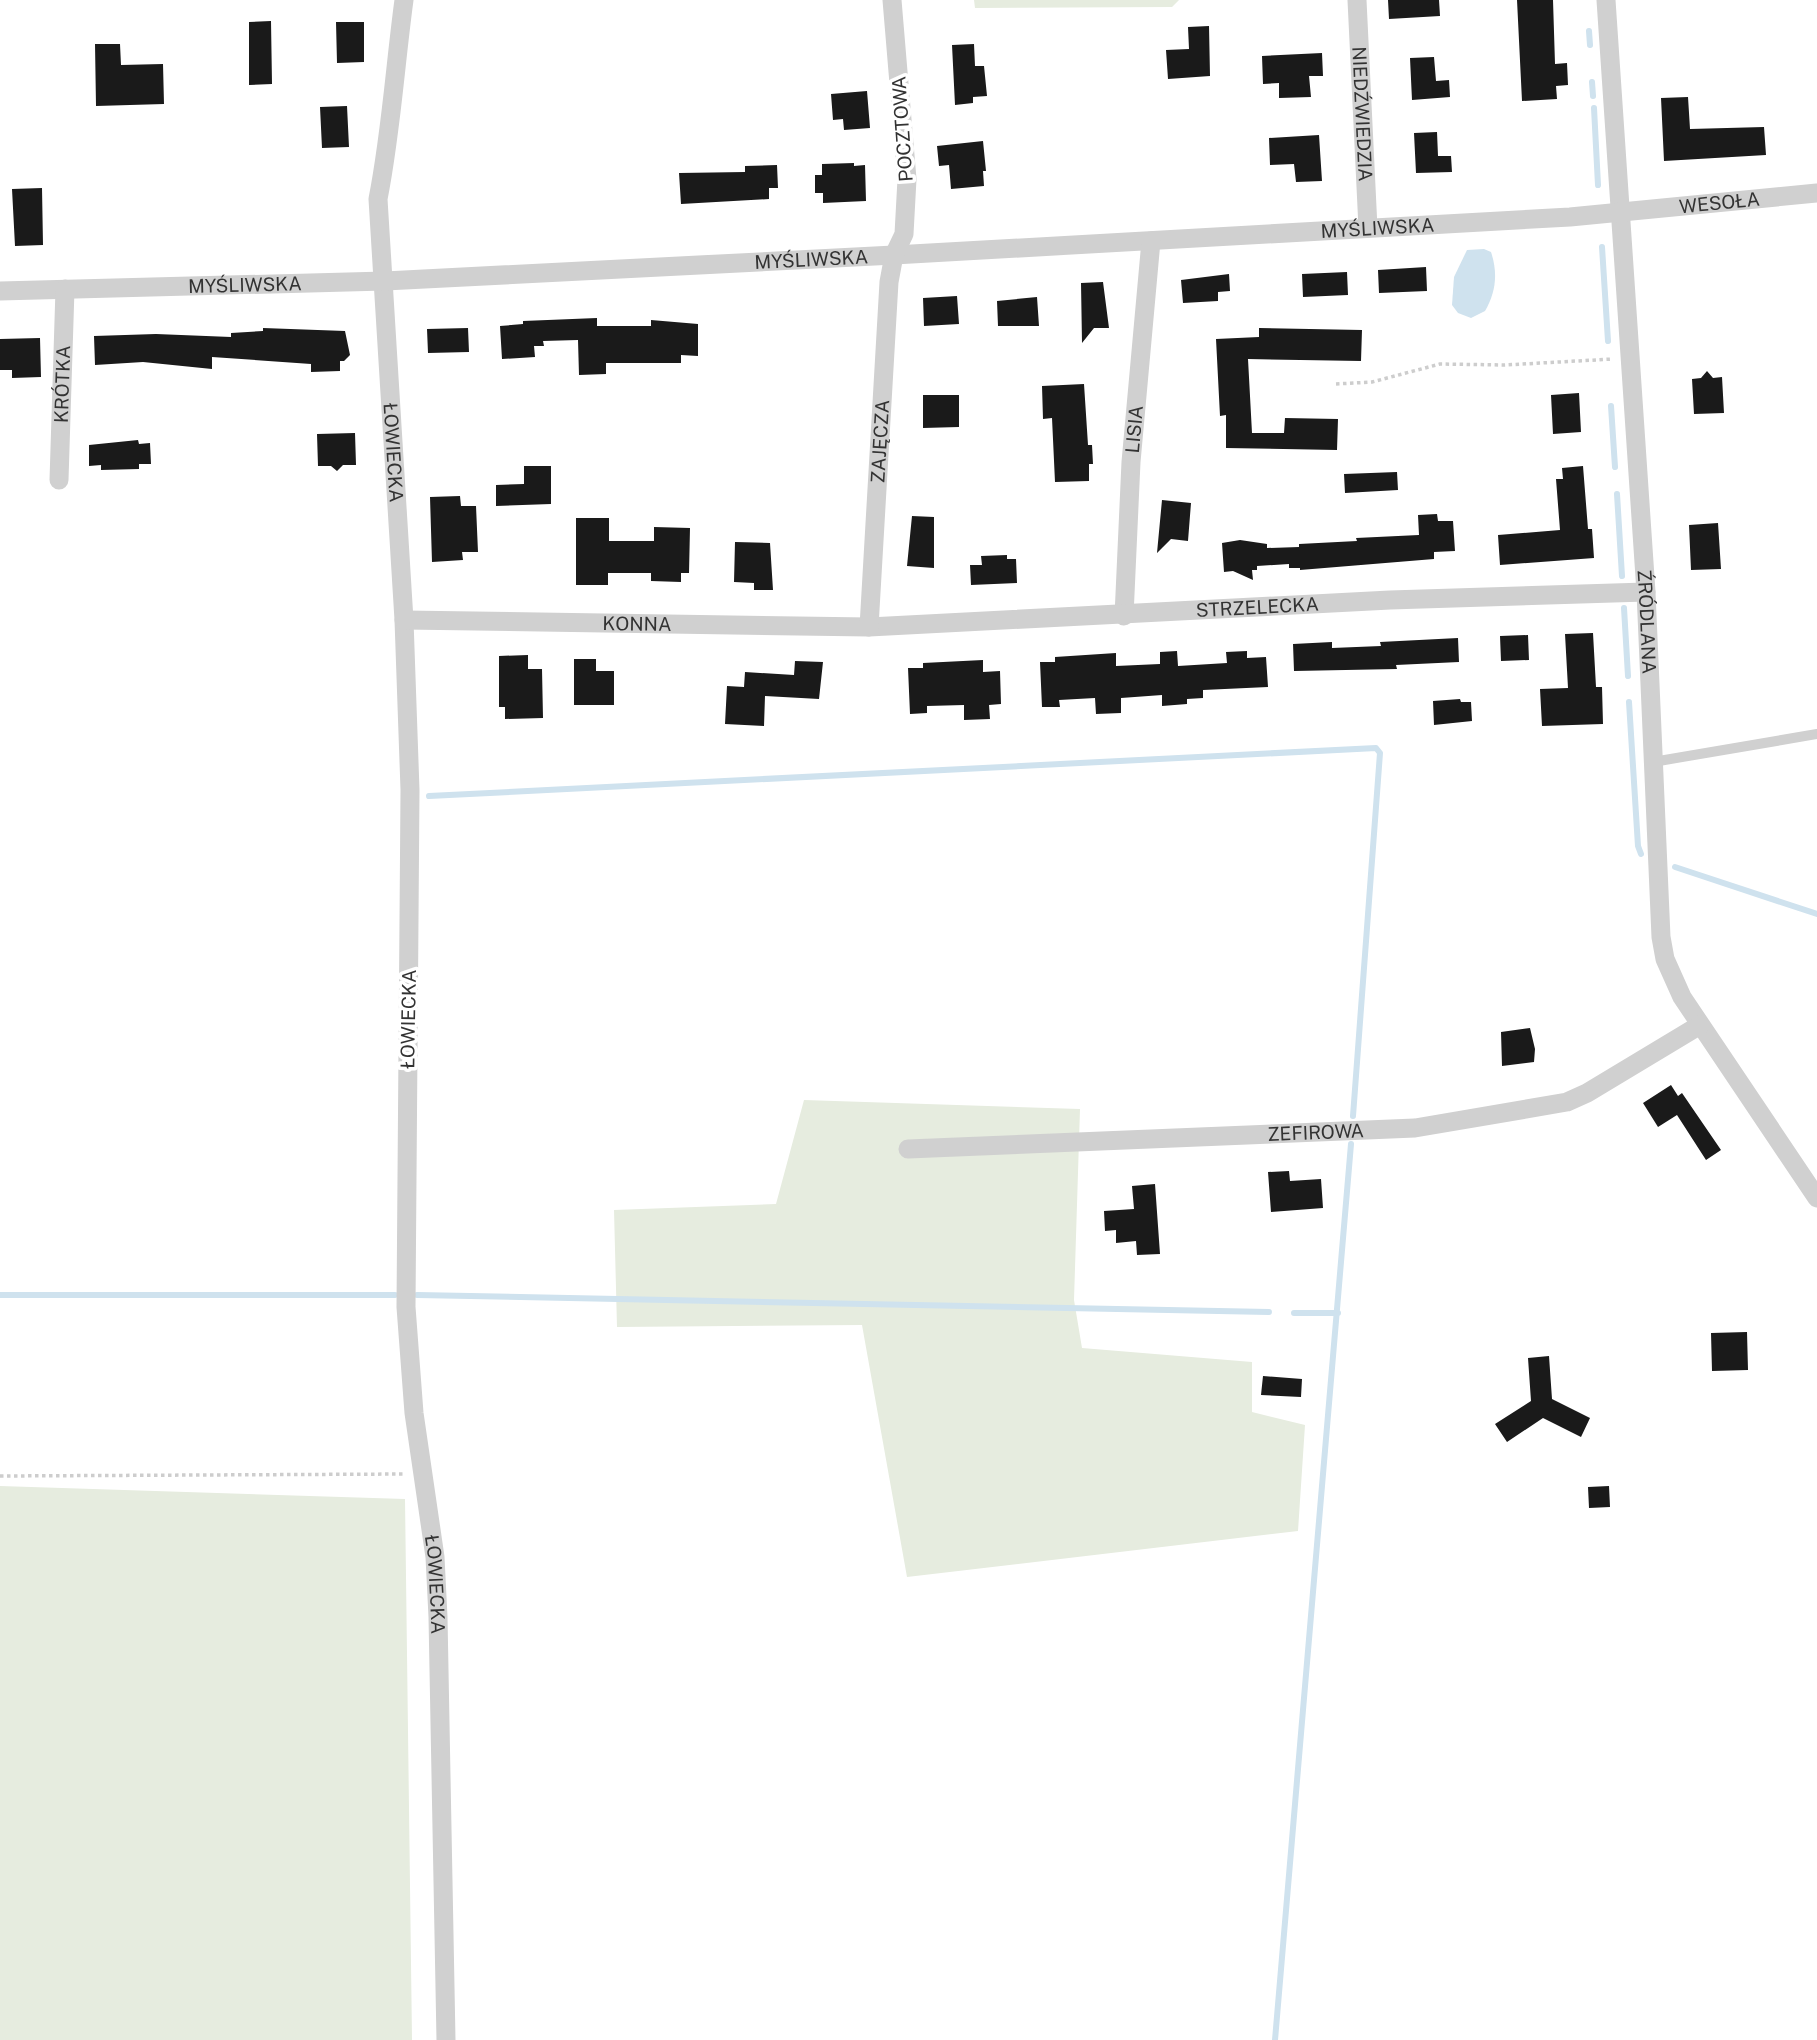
<svg xmlns="http://www.w3.org/2000/svg" width="1817" height="2040" font-family="'Public Sans',sans-serif">
  <style>
    .green { fill: #e6ecdf }
    .water { fill: #cfe2ee }
    .lines { fill: none; stroke-linecap: round; stroke-linejoin: round }
    .stream { stroke: #cfe2ee; stroke-width: 6 }
    .building { fill: #1a1a1a }
    .path { stroke: #cdcdcd; stroke-width: 3.5; stroke-dasharray: 3.5 3.5; stroke-linecap: butt }
    .lane { stroke: #d0d0d0; stroke-width: 10 }
    .street { stroke: #d0d0d0; stroke-width: 19 }
    .labels { text-anchor: middle; stroke-width: 7; stroke-linejoin: round; paint-order: stroke }
    .street-label { font-size: 19px; fill: #333; stroke: #fff }
  </style>
  <rect width="100%" height="100%" fill="#fff"/>
  <path class="green" d="M974,0H1179L1172,7L975,8Z
    M804,1100L1080,1109L1074,1300L1082,1348L1252,1362V1412L1305,1425L1298,1531L907,1577L862,1325L617,1327L614,1210L776,1204Z
    M0,1486L405,1499L412,2040H0Z"/>
  <path class="water" d="M1484,249L1491,252C1498,273 1496,292 1485,311L1471,318L1458,313L1452,305L1454,277L1467,250Z"/>
  <g class="lines">
    <path class="stream" d="M1589,31L1590,45
      M1592,82L1593,96
      M1594,108L1598,185
      M1602,247L1608,341
      M1611,406L1615,467
      M1617,494L1622,576
      M1624,608L1628,676
      M1629,702L1638,846L1641,854
      M429,796L1376,748L1380,753L1353,1116
      M1675,867L1817,914
      M0,1295H395
      M417,1295L1269,1312
      M1294,1313H1338
      M1275,2040L1351,1144"/>
  </g>
  <path class="building" d="M1388,0H1439L1440,16L1389,19Z
    M1517,0H1553L1555,64L1567,63L1568,85L1556,86L1557,99L1522,101Z
    M271,21L272,84L249,85V22Z
    M336,22H364V62L337,63Z
    M1209,26L1210,76L1168,79L1166,50L1189,49L1188,27Z
    M95,44H120L121,65L163,64L164,104L96,106Z
    M974,44L975,66H984L987,96L973,97V103L955,105L952,45Z
    M1322,53L1323,76H1309L1311,97L1279,98V83L1263,84L1262,56Z
    M1434,57L1436,81L1449,80L1450,97L1412,100L1410,58Z
    M867,91L870,128L844,130L843,119L833,120L831,94Z
    M1688,97L1690,129L1764,127L1766,155L1664,161L1661,98Z
    M347,106L349,147L322,148L320,107Z
    M1437,132L1438,156H1451L1452,172L1416,173L1414,133Z
    M1319,135L1322,181L1296,182L1294,164L1270,165L1269,138Z
    M983,141L986,171H983L984,186L951,189L949,165L939,166L937,146Z
    M854,163V166L865,165L866,201L823,203V193H815V175H822V164Z
    M777,165L778,188H769V199L681,204L679,173L745,172V166Z
    M42,188L43,245L15,246L12,189Z
    M1426,267L1427,291L1379,293L1378,270Z
    M1347,272L1348,295L1303,297L1302,274Z
    M1229,274L1230,291L1218,292V301L1183,303L1181,280Z
    M1103,282L1109,328H1094L1082,343L1081,283Z
    M957,296L959,324L924,326L923,298Z
    M1037,297L1039,326H998L997,301Z
    M597,318V326H651V320L698,324V356L681,355V363H606V374L579,375L578,340L543,341L544,346H534L535,357L502,359L500,326L523,324V321Z
    M263,328L345,331L350,355L344,361H340V371L311,372V364L212,357V369L143,362L95,365L94,336L156,334L231,337V333L263,331Z
    M468,328L469,352L428,353L427,329Z
    M1259,328L1362,330L1361,361L1248,359L1252,433H1284L1285,418L1338,419L1337,450L1226,448V415L1220,416L1216,339L1259,337Z
    M40,338L41,377L12,378V370H0V339Z
    M1707,371L1713,378L1722,377L1724,413L1694,414L1692,379L1701,378Z
    M1084,384L1088,445H1092L1093,464H1089V481L1055,482L1052,418L1043,419L1042,386Z
    M1579,393L1581,432L1553,434L1551,395Z
    M923,395H959V427L923,428Z
    M355,433L356,465H343L337,471L331,466H318L317,434Z
    M138,440L139,444L150,443L151,464H139V469L101,470V465L89,466V445Z
    M524,466H551V504L496,506V485L524,484Z
    M1583,466L1588,529H1592L1594,558L1500,565L1498,535L1560,530L1556,479H1563L1562,468Z
    M1397,472L1398,490L1345,493L1344,474Z
    M460,496L461,506H476L478,552H462L463,560L432,562L430,497Z
    M1162,500L1191,503L1188,541L1171,539L1157,553Z
    M1437,514L1438,521H1453L1455,551L1434,552V559L1300,570V568H1289V564L1257,566V570H1252L1253,580L1233,571L1224,572L1222,543L1240,540L1267,544V548L1299,547V544L1357,541L1356,538L1419,535L1418,515Z
    M912,516L934,517V568L907,566Z
    M576,518H609V541H654V527L690,528L689,573H681V582L651,581V573H608V585H576Z
    M1718,523L1721,569L1691,570L1689,525Z
    M735,542L770,543L773,590H754V583L734,582Z
    M1007,555V559H1016L1017,583L971,585L970,565H982L981,556Z
    M1593,633L1596,687H1602L1603,724L1542,726L1540,689L1568,688L1565,634Z
    M1528,635L1529,660L1501,661L1500,636Z
    M1458,638L1459,662L1396,665L1397,669L1294,671L1293,644L1332,642V648L1381,646L1380,642Z
    M1177,651L1178,666L1227,663L1226,652L1247,651V658L1266,657L1268,687L1203,690V698L1187,699V704L1162,706V695L1121,698V713L1096,714L1095,698L1059,700L1060,707H1042L1040,662H1055V657L1116,653V666L1160,664V652Z
    M528,655V669H542L543,718L505,719V707H499V656Z
    M574,659H596V671H614V705H574Z
    M983,660V672L1000,671L1001,704L989,705L990,719L964,720V705L927,706V713L910,714L908,668H923V663Z
    M795,661L823,662L819,699L765,696L764,726L725,724L727,686L744,687L745,672L794,675Z
    M1460,699L1461,702H1471L1472,721L1434,725L1433,701Z
    M1530,1028L1535,1049L1534,1062L1502,1066L1501,1032Z
    M1671,1085L1678,1096L1682,1093L1721,1150L1706,1160L1677,1115L1658,1127L1643,1103Z
    M1289,1171L1290,1181L1321,1179L1323,1208L1271,1212L1268,1172Z
    M1155,1184L1160,1254L1137,1255L1136,1241L1116,1243V1230L1105,1231L1104,1211L1134,1209L1132,1186Z
    M1747,1332L1748,1370L1712,1371L1711,1333Z
    M1549,1356L1552,1399L1590,1418L1581,1437L1543,1418L1507,1442L1495,1424L1531,1401L1528,1358Z
    M1263,1376L1302,1379L1301,1397L1261,1395Z
    M1609,1486L1610,1507L1589,1508L1588,1487Z"/>
  <g class="lines">
    <path class="path" d="M1336,384L1372,382L1440,364L1505,365L1613,359
      M0,1476L404,1474"/>
    <path class="lane" d="M1653,762L1817,734"/>
    <g class="street">
      <path id="s1" d="M404,0C395,66 391,134 378,199L404,620L410,790L406,1307L414,1413L435,1557L438,1617L446,2040"/>
      <path id="s2" d="M1357,0L1368,228"/>
      <path id="s3" d="M1606,0L1646,592L1661,937L1665,959L1682,997L1817,1198"/>
      <path id="s4" d="M0,291L385,281L894,255L1570,217L1817,193"/>
      <path id="s5" d="M59,480L65,289"/>
      <path id="s6" d="M1124,616L1131,462L1151,241"/>
      <path id="s7" d="M404,620L869,627L1390,600L1646,592"/>
      <path id="s8" d="M869,627L889,282L894,255L904,234L907,179L892,0"/>
      <path id="s9" d="M908,1149L1415,1128L1567,1102L1587,1093L1700,1025"/>
    </g>
  </g>
  <g class="labels">
    <g class="street-label">
      <text dy="7" stroke="none"><textPath href="#s2" startOffset="114">NIEDŹWIEDZIA</textPath></text>
      <text transform="translate(902 129) rotate(-94)" y="7">POCZTOWA</text>
      <text dy="7" stroke="none"><textPath href="#s4" startOffset="1722">WESOŁA</textPath></text>
      <text dy="7" stroke="none"><textPath href="#s4" startOffset="1379">MYŚLIWSKA</textPath></text>
      <text dy="7" stroke="none"><textPath href="#s4" startOffset="812">MYŚLIWSKA</textPath></text>
      <text dy="7" stroke="none"><textPath href="#s4" startOffset="245">MYŚLIWSKA</textPath></text>
      <text dy="7" stroke="none"><textPath href="#s5" startOffset="96">KRÓTKA</textPath></text>
      <text dy="7" stroke="none"><textPath href="#s6" startOffset="187">LISIA</textPath></text>
      <text dy="7" stroke="none"><textPath href="#s8" startOffset="186">ZAJĘCZA</textPath></text>
      <text dy="7" stroke="none"><textPath href="#s1" startOffset="455">ŁOWIECKA</textPath></text>
      <text dy="7" stroke="none"><textPath href="#s7" startOffset="854">STRZELECKA</textPath></text>
      <text dy="7" stroke="none"><textPath href="#s3" startOffset="623">ŹRÓDLANA</textPath></text>
      <text dy="7" stroke="none"><textPath href="#s7" startOffset="233">KONNA</textPath></text>
      <text transform="translate(408 1019) rotate(-89)" y="7">ŁOWIECKA</text>
      <text dy="7" stroke="none"><textPath href="#s9" startOffset="408">ZEFIROWA</textPath></text>
      <text dy="7" stroke="none"><textPath href="#s1" startOffset="1589">ŁOWIECKA</textPath></text>
    </g>
  </g>
</svg>
